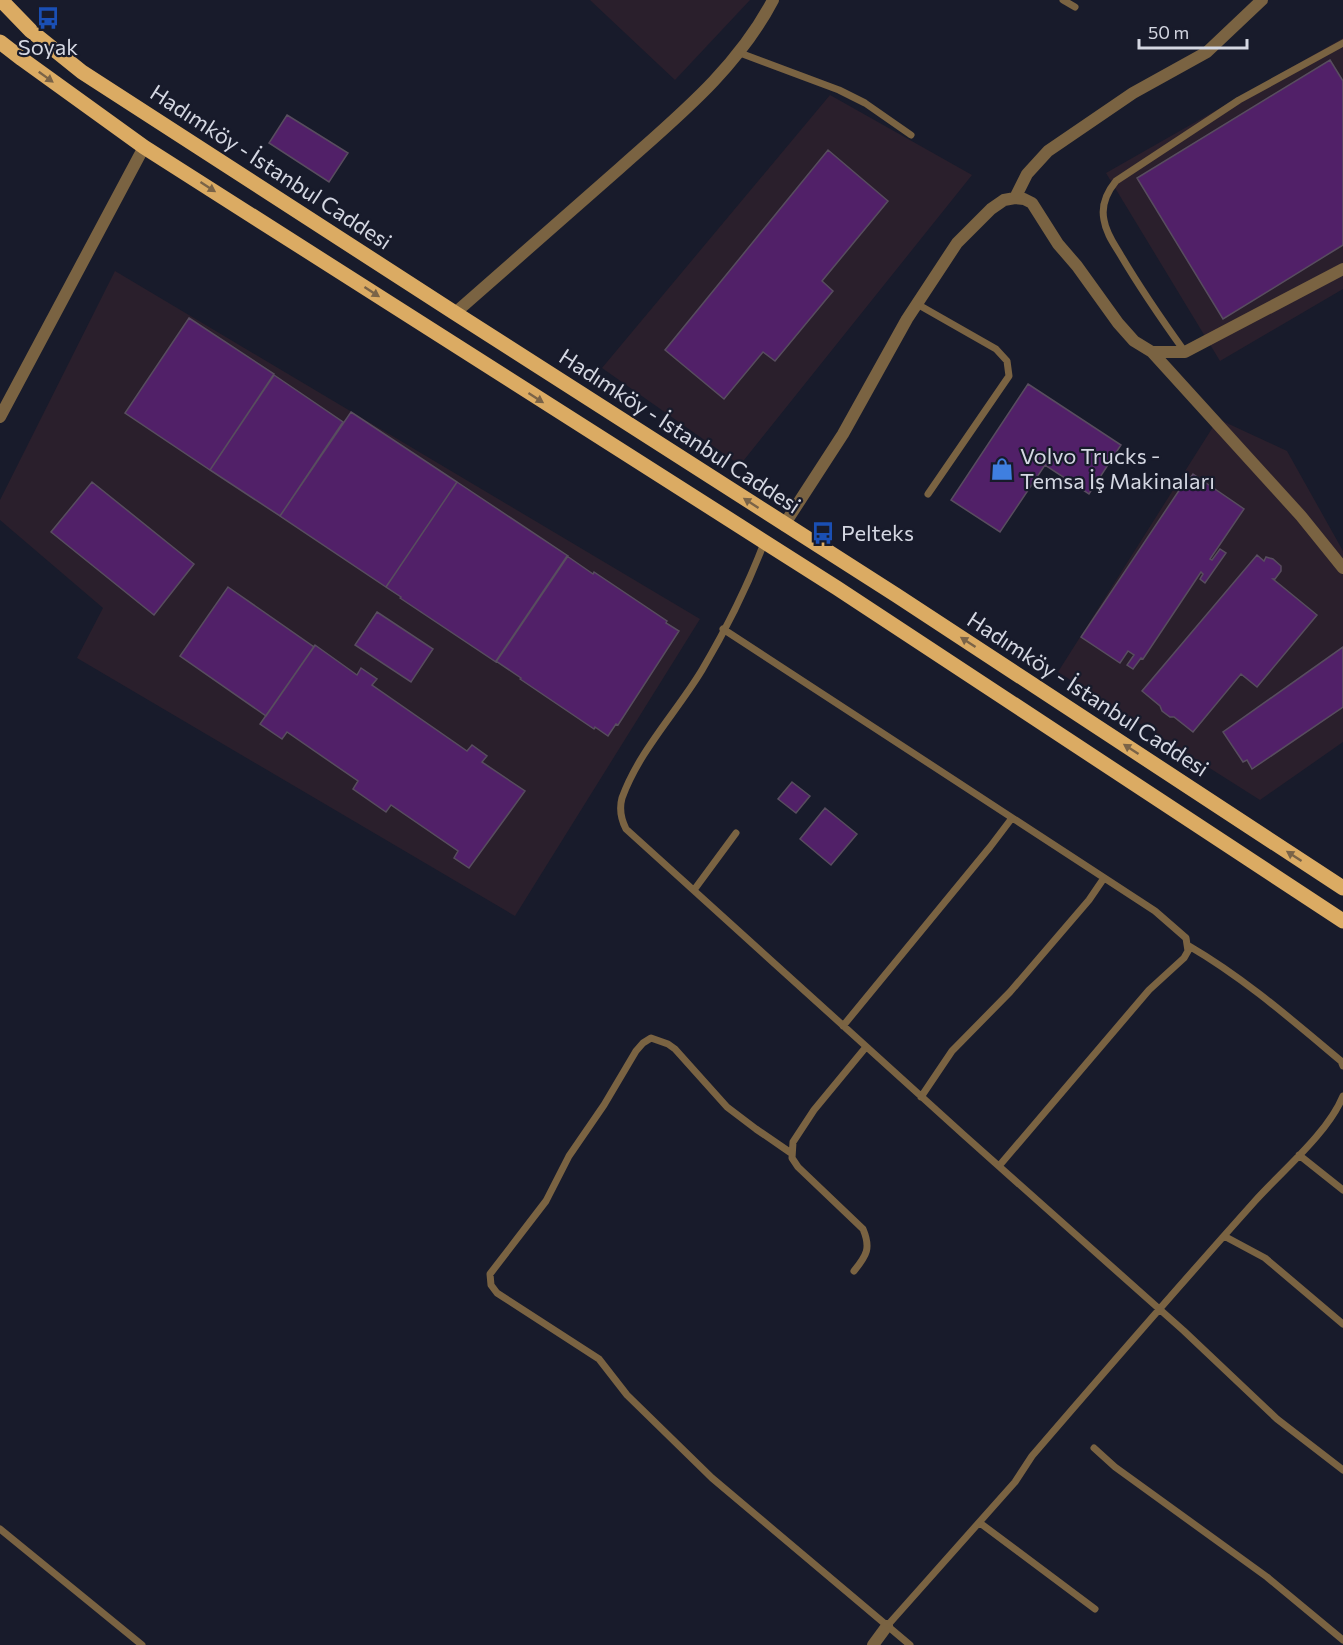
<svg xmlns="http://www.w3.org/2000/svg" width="1343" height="1645" font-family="Commissioner,sans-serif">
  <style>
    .industrial { fill: #2a1f2c }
    .building { fill: #512068; stroke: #584d5f; stroke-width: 1.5 }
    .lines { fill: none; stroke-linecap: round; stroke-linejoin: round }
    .lane { stroke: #7a6342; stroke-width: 7 }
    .street { stroke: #7a6342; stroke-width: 12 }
    .primary { stroke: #dbab63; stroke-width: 15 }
    .oneway { fill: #7a6347 }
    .labels { text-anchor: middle; stroke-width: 4.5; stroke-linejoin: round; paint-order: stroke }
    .poi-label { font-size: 22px; fill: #d4d7e2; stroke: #181b2b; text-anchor: start }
    .street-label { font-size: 22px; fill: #d4d7e2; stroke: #181b2b }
  </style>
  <rect width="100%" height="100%" fill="#181b2b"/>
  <path class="industrial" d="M590,0H750L675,80Z
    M1343,38V289L1220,361L1106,173Z
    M830,95L972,175L740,465L602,368Z
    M115,271L700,619L515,916L77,658L103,608L0,520V500Z
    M1218,419L1287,451L1343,551V742L1260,800L1058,672Z"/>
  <path class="building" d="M1330,60L1343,81V245L1223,319L1137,178Z
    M287,115L348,153L329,182L269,143Z
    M828,150L888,201L822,281L833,291L775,361L763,352L724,399L665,350Z
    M189,318L274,374L210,470L125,413Z
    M274,375L343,422L280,516L210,470Z
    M1028,384L1121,445L1089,494L1045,465L1000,532L951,500Z
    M351,412L457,482L386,587L280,516Z
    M1193,474L1244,509L1210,559L1212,560L1220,549L1226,553L1205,583L1200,579L1203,574L1201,572L1143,659L1141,658L1133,669L1127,665L1134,655L1128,651L1120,663L1081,637L1184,483L1186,484Z
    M92,482L194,564L154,615L51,532Z
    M457,482L568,556L496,662L400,598L401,597L386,587Z
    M1257,555L1264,561L1266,557L1273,559L1281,566V571L1275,579H1273L1317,615L1257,687L1241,674L1193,732L1174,717H1170L1162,711L1160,706L1142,691Z
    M567,556L593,574L594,572L667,621L666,623L679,631L618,725L616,724L608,736L595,727L594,729L520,679L521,678L496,661Z
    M228,587L314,647L266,716L180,656Z
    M377,612L433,649L411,682L355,645Z
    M315,645L357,675L361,668L377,679L372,685L467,751L472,745L487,756L482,762L525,791L469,868L454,858L458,851L391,805L386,812L353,789L358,781L287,732L282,739L260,724Z
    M1343,647V707L1252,769L1247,760L1243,762L1223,732Z
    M792,782L810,796L796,813L778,799Z
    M825,808L857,834L831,865L800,839Z"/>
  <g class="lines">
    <path class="lane" d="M1063,0L1075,7
      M740,53L839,90L865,103L911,135
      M917,304L996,349L1007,361L1009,376L928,494
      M1185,352C1162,320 1140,288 1120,254C1114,244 1106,233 1104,220C1101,206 1107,192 1116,181L1239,100L1343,43
      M764,543C748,585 725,631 702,670C676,713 639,751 622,798C619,809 621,819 626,829L965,1136L1184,1331L1277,1419L1343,1470
      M723,629L1155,911L1186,938L1188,951L1184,958L1149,990L999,1166
      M694,890L736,833
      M1189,946C1244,978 1292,1020 1341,1061L1343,1066
      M843,1026L990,847L1012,818
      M921,1097L952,1051L1010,992L1089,900L1104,878
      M791,1153L756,1129L727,1107L675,1049L668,1044L651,1038L643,1043L636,1051L604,1105L569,1156L546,1201L490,1274L491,1285L497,1293L599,1359L627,1395L712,1478L910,1645
      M1299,1155L1343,1190
      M1224,1236L1265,1258L1343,1324
      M854,1271C867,1255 871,1248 863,1229L798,1167L792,1158L793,1142L814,1110L866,1047
      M1094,1448L1115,1467L1267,1577L1343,1640
      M980,1523L1095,1609
      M0,1529L142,1645
      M887,1626L1015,1482L1032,1456C1106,1370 1180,1285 1255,1201C1282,1171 1328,1133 1343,1096"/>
    <path class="street" d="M1015,198L1027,174L1048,151L1133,93L1207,52L1262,0
      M455,313C510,265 565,216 620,168C677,117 737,69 773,0
      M1152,352L1301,516L1343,568
      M0,417L144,147
      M784,525L843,434L907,319L957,243L991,209L1004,200L1015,198L1024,199L1032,203L1058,244L1077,266L1118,323L1134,341L1152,352H1185L1343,269
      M873,1645L887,1626"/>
    <path class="primary" d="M1,0L31,31L82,72L455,313L896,595L1343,888
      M0,42L22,59L144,147L837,588L1343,921"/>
  </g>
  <defs><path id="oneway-solid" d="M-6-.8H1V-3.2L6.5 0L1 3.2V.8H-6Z" transform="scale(1.5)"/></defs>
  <g class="oneway">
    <use href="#oneway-solid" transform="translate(46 77) rotate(36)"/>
    <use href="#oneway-solid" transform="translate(208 187) rotate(33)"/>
    <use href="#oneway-solid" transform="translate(372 292) rotate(33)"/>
    <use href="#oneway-solid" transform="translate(536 398) rotate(33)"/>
    <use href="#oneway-solid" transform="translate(751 503) rotate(-147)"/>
    <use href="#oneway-solid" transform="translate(968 642) rotate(-147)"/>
    <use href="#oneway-solid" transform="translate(1131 749) rotate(-147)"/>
    <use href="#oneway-solid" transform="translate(1294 856) rotate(-147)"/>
  </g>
  <defs>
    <g id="bus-bare" transform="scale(1.8)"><path d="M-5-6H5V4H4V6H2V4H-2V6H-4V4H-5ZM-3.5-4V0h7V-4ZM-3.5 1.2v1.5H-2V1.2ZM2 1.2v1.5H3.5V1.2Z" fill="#1a4fb4" stroke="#181b2b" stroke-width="2.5" paint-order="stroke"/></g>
    <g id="shop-bare" transform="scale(1.8)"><path d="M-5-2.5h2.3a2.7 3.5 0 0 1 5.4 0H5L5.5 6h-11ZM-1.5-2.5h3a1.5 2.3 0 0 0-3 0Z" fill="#3f7fe0" stroke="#181b2b" stroke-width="2.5" paint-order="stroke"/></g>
  </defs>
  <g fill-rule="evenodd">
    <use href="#bus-bare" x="48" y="18"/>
    <use href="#shop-bare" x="1002" y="469"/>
    <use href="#bus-bare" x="823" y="533"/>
  </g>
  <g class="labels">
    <g class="poi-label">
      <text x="48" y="55" text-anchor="middle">Soyak</text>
      <text x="1020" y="464">Volvo Trucks -<tspan x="1020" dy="25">Temsa İş Makinaları</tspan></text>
      <text x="841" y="541">Pelteks</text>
    </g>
    <g class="street-label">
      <text transform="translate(271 167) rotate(33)" y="8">Hadımköy - İstanbul Caddesi</text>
      <text transform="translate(680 431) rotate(33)" y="8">Hadımköy - İstanbul Caddesi</text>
      <text transform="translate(1088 694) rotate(33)" y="8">Hadımköy - İstanbul Caddesi</text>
    </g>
  </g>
  <path d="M1139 39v9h108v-9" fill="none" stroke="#d4d7e2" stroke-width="3"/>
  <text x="1148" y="39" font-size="18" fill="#d4d7e2" stroke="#181b2b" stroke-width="4.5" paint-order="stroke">50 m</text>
</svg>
